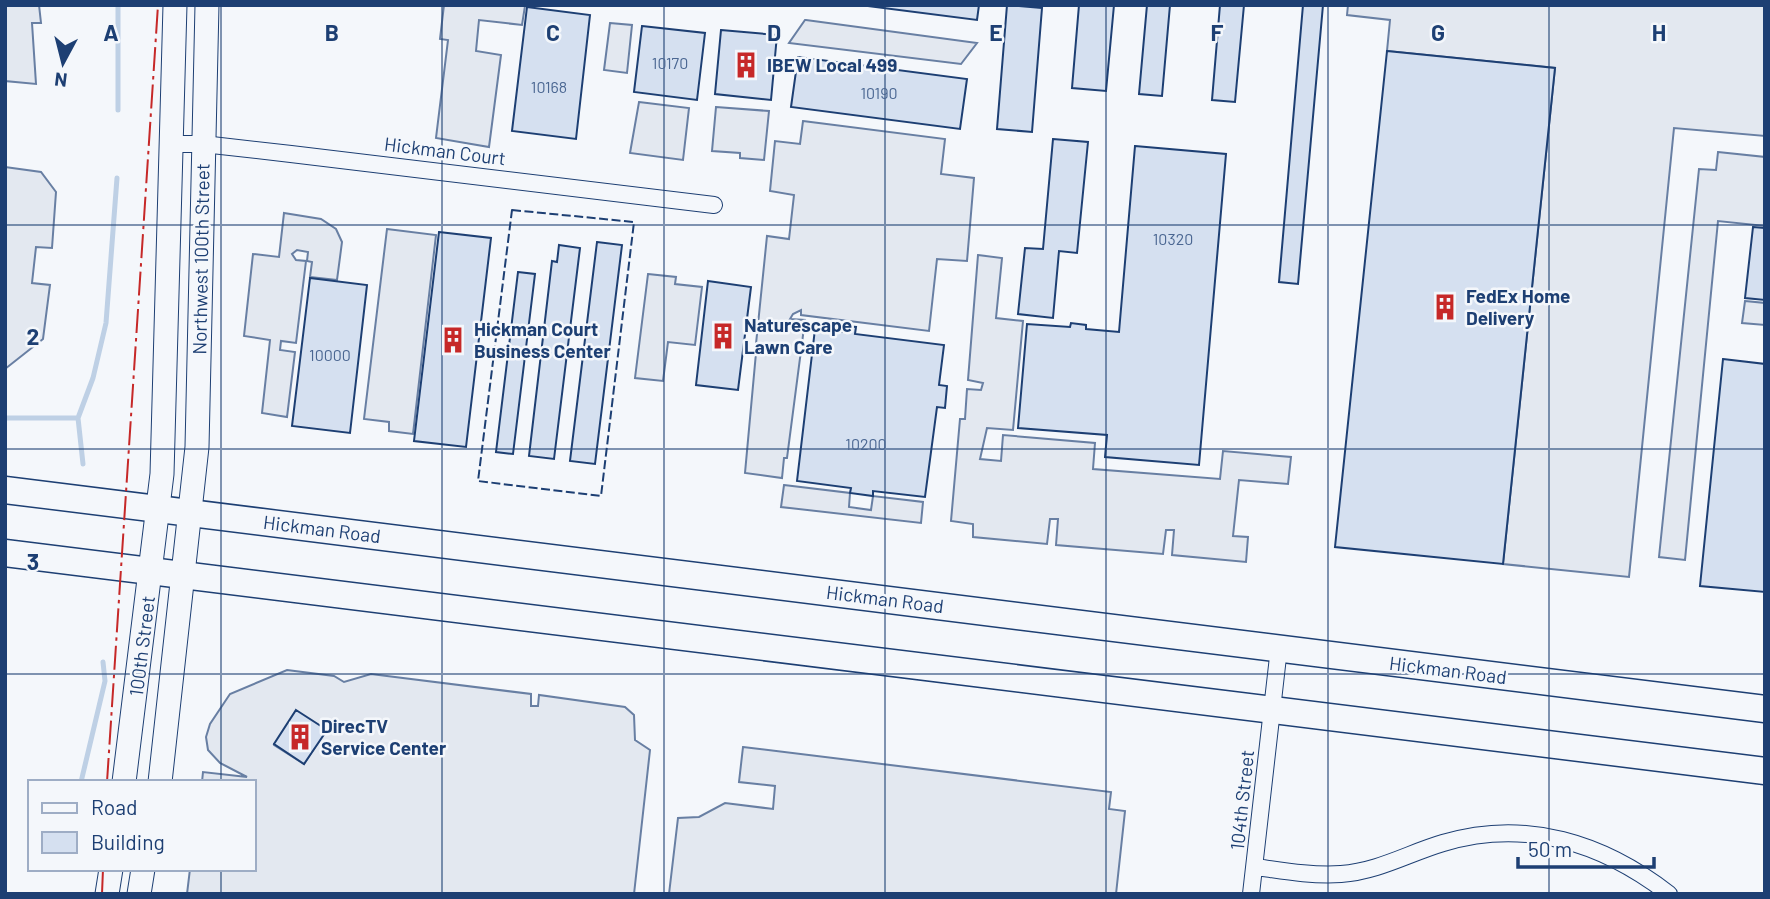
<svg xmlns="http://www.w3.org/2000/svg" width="1770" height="899" font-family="Barlow,sans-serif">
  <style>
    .parking { fill: #e3e8f0; stroke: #687fa3; stroke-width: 2; fill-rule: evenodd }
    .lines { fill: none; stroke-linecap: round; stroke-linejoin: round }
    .stream { stroke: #bed0e5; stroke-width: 5 }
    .building { fill: #d5e0f0; stroke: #1d3f73; stroke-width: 2 }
    .minor-casing { stroke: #1d3f73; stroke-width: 18 }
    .secondary-casing { stroke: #1d3f73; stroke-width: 25 }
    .primary-casing { stroke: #1d3f73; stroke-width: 29 }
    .minor { stroke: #f4f7fb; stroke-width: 16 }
    .secondary { stroke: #f4f7fb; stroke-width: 23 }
    .primary { stroke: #f4f7fb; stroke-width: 26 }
    .fence { stroke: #1d3f73; stroke-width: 2; stroke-dasharray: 9 3.5; stroke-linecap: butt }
    .power { stroke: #c62828; stroke-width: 2; stroke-dasharray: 24 5 3.5 5; stroke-linecap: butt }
    .grid { fill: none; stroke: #1d3f73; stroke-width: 2; stroke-opacity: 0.55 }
    .labels { text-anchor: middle; stroke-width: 5; stroke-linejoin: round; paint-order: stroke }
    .number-label { font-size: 16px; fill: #4b6792 }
    .poi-label { font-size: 19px; font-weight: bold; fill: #1d3f73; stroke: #f4f7fb; text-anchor: start }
    .street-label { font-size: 19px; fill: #1d3f73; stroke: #f4f7fb }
    .grid-label { font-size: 23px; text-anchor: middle; font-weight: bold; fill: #1d3f73; stroke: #f4f7fb; stroke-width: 5; stroke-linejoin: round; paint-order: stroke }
  </style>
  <rect width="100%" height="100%" fill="#f4f7fb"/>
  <path class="parking" d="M5,5H39L41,23H32L36,84L5,81Z
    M444,5L525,6L522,25L479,20L476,51L501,55L489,147L436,138L448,40L440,39Z
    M1348,5H1765V136L1674,128L1629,577L1503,564L1555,68L1387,51L1390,20L1347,15Z
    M805,20H806L977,43L961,64L789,43Z
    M610,23L632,25L627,73L604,70Z
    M639,102L689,108L683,160L630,153Z
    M716,107L769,111L764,160L740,158V153L712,151Z
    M803,121L945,139L941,174L974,178L967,261L937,259L929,331L801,315V310L793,314L790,319L805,320L787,458H784L782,478L745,473L756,353L769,346L756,344L767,236L789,239L794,195L770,191L775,141L800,144Z
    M1718,152L1765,157V226L1718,221L1685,560L1659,557L1699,169L1716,170Z
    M5,167L41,172L56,192L52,248L36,247L32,283L50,285L43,339L5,369Z
    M284,213L321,219L336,229L342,242L337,280L310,277L312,262L307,261L308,252L297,250L292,254L296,260L306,261L296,343L281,341L280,350L295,352L287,417L262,413L270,340L244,336L253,254L279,257Z
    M387,229L436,235L413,434L389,431V422L364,419Z
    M978,255L1002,258L996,318L1023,321L1013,430L987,428L980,459L1001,461L1003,435L1095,443L1093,469L1220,479L1223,451L1291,457L1288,484L1239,480L1233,536L1248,537L1246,562L1172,555L1174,530H1166L1163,554L1056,545L1058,519H1050L1047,544L973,537V524L951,521L960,419H965L967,389L981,390L983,383L968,380Z
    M648,274L676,277L675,284L702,287L695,345L668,342L663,381L635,378Z
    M1745,301L1765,303V325L1742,323Z
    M784,485L850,493L849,507L871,510L873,496L923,502L921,523L781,507Z
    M287,670L334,676L344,682L371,674L531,694V706H538L539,695L625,707L634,715L635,740L650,750L634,894H187L190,869H254V782H202L203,772L247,777L220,763L208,750L206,737L210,724L230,694ZM326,730L304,764L274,745V744Z
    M743,747L1111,792L1109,809L1125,811L1116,894H669L678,818L699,817L725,803L773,809L775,786L739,782Z"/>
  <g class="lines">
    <path class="stream" d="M118,110V5
      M5,418H78
      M83,464L78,418L93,378L106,323L117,178
      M81,782L105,681L103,662"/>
  </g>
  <path class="building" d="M860,5H979L977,20Z
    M1007,5L1042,8L1032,132L997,129Z
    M1079,5H1114L1106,91L1072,88Z
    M1147,5H1170L1162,96L1139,94Z
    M1220,5H1244L1235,102L1212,100Z
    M1303,5H1323L1298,284L1279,282Z
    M527,7L590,15L576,139L512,131Z
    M642,26L705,33L697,100L634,92Z
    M721,30L777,35L771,100L715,94Z
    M1387,51L1555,68L1503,564L1335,547Z
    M798,57L967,79L960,129L791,107Z
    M1053,139L1088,142L1077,253L1059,251L1053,318L1018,314L1025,248L1043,249Z
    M1135,146L1226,154L1199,465L1105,457L1107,435L1018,428L1027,324L1070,327L1071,323L1086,325V329L1119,332Z
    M1753,227L1765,228V300L1745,298Z
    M439,232L491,238L466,447L414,441Z
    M597,242L622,245L595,464L570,461Z
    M559,245L580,248L554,459L529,456L552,261L557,262Z
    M518,272L535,274L513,454L496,452Z
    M310,278L367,285L350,433L292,426Z
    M708,281L751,287L738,390L696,385Z
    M845,326L856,327L855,334L944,345L939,385L947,386L945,408L937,407L925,497L873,491V496L850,493L851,488L797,481L815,329L844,332Z
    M1723,359L1765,364V592L1700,586Z
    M296,710L327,730L304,764L274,744Z"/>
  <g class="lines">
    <g class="minor-casing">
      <path id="minor" d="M170,144H203L291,154L714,205
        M1256,867C1284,871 1313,876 1341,874C1379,871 1409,853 1443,843C1526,818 1603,843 1669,894
        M1251,894L1279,648"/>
    </g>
    <g class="secondary-casing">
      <path id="secondary" d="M124,782L162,474L175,5
        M160,782L197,447L207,5
        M107,894L111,869
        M139,894L143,869"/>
    </g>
    <g class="primary-casing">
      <path id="primary" d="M5,490L1765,709
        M5,553L1765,771"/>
    </g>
    <use href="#minor" class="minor"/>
    <use href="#secondary" class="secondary"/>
    <use href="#primary" class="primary"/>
    <path class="fence" d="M512,210L634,222L601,496L478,481Z"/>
    <path class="power" d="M107,782L158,5
      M102,894L103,869"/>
  </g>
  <path class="grid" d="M221,5V782M442,5V894M664,5V894M885,5V894M1106,5V894M1328,5V894M1549,5V894M5,225H1765M5,449H1765M5,674H1765M221,869V894"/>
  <defs>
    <g id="building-bare" transform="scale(2.1)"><path d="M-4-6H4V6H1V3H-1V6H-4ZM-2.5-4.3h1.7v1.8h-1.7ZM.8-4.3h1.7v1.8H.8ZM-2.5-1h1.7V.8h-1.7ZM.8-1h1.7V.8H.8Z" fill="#c62828" stroke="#f4f7fb" stroke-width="2.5" paint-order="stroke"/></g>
  </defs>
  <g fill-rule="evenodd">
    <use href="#building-bare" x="746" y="65"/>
    <use href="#building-bare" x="1445" y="307"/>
    <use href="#building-bare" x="723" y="336"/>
    <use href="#building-bare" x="453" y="340"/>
    <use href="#building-bare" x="300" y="737"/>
  </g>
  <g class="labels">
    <g class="number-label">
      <text x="670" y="69">10170</text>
      <text x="549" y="93">10168</text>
      <text x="879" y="99">10190</text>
      <text x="1173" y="245">10320</text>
      <text x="330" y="361">10000</text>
      <text x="866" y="450">10200</text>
    </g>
    <g class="poi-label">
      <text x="767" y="72">IBEW Local 499</text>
      <text x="1466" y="303">FedEx Home<tspan x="1466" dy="22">Delivery</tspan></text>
      <text x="744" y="332">Naturescape<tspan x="744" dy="22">Lawn Care</tspan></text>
      <text x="474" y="336">Hickman Court<tspan x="474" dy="22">Business Center</tspan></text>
      <text x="321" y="733">DirecTV<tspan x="321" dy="22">Service Center</tspan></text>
    </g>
    <g class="street-label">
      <text transform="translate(445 151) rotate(7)" y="7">Hickman Court</text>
      <text transform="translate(201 259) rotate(-89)" y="7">Northwest 100th Street</text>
      <text transform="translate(322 529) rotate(7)" y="7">Hickman Road</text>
      <text transform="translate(885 599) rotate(7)" y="7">Hickman Road</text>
      <text transform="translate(142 646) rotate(-83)" y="7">100th Street</text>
      <text transform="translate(1448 670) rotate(7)" y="7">Hickman Road</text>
      <text transform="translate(1242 800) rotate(-84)" y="7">104th Street</text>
    </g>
  </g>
  <g class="grid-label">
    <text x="111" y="41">A</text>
    <text x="332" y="41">B</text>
    <text x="553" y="41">C</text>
    <text x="774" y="41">D</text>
    <text x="996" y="41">E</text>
    <text x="1217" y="41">F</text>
    <text x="1438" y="41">G</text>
    <text x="1659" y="41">H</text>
    <text x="33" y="345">2</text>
    <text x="33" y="570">3</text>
  </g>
  <rect width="1770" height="899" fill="none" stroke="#1d3f73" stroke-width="14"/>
  <rect x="28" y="780" width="228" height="91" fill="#f4f7fb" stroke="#9eadc5" stroke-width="2"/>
  <rect x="42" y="803" width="35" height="10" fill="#f4f7fb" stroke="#9eadc5" stroke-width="2"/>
  <text x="91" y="815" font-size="21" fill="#1d3f73">Road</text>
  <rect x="42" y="832" width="35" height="21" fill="#d5e0f0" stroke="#9eadc5" stroke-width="2"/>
  <text x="91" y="850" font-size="21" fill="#1d3f73">Building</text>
  <g transform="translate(63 63) rotate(187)" stroke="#f4f7fb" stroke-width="5" paint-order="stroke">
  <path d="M0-5L12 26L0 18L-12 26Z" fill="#1d3f73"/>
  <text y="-10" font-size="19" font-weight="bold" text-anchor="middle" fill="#1d3f73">N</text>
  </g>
  <path d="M1518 857v10h136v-10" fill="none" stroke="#1d3f73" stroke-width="3.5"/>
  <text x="1528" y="857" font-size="21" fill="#1d3f73" stroke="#f4f7fb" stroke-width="5" paint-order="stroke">50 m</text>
</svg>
